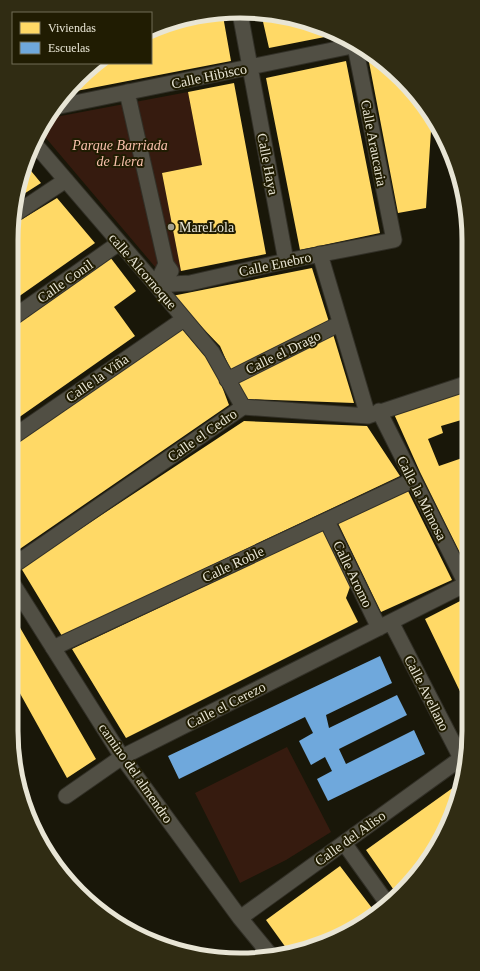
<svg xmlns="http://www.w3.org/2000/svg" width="480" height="971" font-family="Georgia,serif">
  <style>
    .green { fill: #361b0f }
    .homes { fill: #ffd966 }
    .schools { fill: #6fa8dc }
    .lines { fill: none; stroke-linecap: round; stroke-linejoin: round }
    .street-casing { stroke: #323027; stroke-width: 17 }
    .street { stroke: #514f44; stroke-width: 15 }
    .poi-dot { fill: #a09d8e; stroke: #201c02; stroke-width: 1.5 }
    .labels { text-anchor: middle; stroke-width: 4; stroke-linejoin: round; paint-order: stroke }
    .street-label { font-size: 14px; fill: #e8e5d5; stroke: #201c02 }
    .park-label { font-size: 14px; font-style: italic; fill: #f9c1ac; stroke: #201c02 }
    .poi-label { font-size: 14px; fill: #e8e5d5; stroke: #201c02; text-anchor: start }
    .rim { fill: none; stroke: #e8e5d5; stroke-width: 5 }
  </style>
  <rect width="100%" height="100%" fill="#191709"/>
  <path class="green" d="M188,92L202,165L162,173L181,271L169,273L156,268L40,131L50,118Z
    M287,747L331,832L286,860L240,883L195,793Z"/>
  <path class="homes" d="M261,13L311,27L340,34L269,48Z
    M223,16L231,61L71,92L89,68L97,63H151V32L166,23Z
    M374,56L391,68L432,115L426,208L398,213L368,57Z
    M346,61L380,233L300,250L266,78Z
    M234,83L266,254L181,271L162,173L202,165L188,92Z
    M27,166L41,183L19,197L25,175Z
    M57,198L95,243L11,302V226Z
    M110,257L136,291L114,307L135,336L11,423V327Z
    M312,268L329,322L231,371L220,346L172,296Z
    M182,329L215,368L229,405L11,555V446Z
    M333,334L354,403L245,399L236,381Z
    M468,390V418L441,426L443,433L428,439L439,466L468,456V552L461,555L420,472L394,414Z
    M244,421L367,426L400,476L62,636L21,568Z
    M408,491L452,580L381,612L338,523Z
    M323,530L351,584L346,598L358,622L126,738L72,649Z
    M468,597V708L425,619Z
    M11,612L96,759L67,778L17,688L11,685Z
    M454,787L457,791L445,832L398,896L366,850Z
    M340,866L375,912L341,936L289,952L266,920Z"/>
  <path class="schools" d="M380,656L392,683L326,715L329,728L397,695L407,715L339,749L346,764L414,730L425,754L328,801L317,779L332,771L325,757L311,765L299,741L313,733L305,717L179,779L168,756Z"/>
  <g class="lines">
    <g class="street-casing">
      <path id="street" d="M240,13L286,261
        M127,92L166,264L171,271
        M60,106L357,45
        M34,143L156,285L212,352L243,407
        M15,214L66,180
        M320,254L368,416
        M166,264L156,285L190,283L286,261L394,240L355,46
        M11,319L119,243
        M227,380L339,324
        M379,411L466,584
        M11,438L184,319
        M327,521L379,628
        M11,567L243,407L368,416L468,383
        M11,581L122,757L240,918L272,957
        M391,622L464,764
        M53,648L413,480
        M66,796L122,757L468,583
        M344,843L387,903
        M240,918L460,759"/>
    </g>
    <use href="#street" class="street"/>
  </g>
  <circle class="poi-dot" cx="171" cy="227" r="4"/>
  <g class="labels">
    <g class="street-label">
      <text transform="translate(209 76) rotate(-12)" y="5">Calle Hibisco</text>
      <text transform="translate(374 143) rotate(79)" y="5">Calle Araucaria</text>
      <text transform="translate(268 164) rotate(79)" y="5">Calle Haya</text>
      <text transform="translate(275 264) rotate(-12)" y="5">Calle Enebro</text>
      <text transform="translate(143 271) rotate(49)" y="5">calle Alcornoque</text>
      <text transform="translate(65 281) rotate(-35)" y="5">Calle Conil</text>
      <text transform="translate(283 352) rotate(-26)" y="5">Calle el Drago</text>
      <text transform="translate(97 378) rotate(-35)" y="5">Calle la Viña</text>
      <text transform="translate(202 435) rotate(-35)" y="5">Calle el Cedro</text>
      <text transform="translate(422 498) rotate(63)" y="5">Calle la Mimosa</text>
      <text transform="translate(233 564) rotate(-25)" y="5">Calle Roble</text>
      <text transform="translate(353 574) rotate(64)" y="5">Calle Aromo</text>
      <text transform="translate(427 693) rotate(63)" y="5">Calle Avellano</text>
      <text transform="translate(226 705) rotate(-27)" y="5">Calle el Cerezo</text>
      <text transform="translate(136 773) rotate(55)" y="5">camino del almendro</text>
      <text transform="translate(350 838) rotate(-36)" y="5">Calle del Aliso</text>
    </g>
    <g class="park-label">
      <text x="120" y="150">Parque Barriada<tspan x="120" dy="16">de Llera</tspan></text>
    </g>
    <g class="poi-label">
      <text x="179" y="232">MareLola</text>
    </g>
  </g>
  <path d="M0 0H480V971H0ZM240 18H240A222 222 0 0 1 462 240V731A222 222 0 0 1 240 953H240A222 222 0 0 1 18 731V240A222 222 0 0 1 240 18Z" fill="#302c13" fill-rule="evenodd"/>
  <path class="rim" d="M240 18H240A222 222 0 0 1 462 240V731A222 222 0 0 1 240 953H240A222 222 0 0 1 18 731V240A222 222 0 0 1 240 18Z"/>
  <rect x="12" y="12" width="140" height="52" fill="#201c02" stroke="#706c56"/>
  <rect x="20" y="22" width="20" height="12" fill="#ffd966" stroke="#706c56"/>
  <text x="48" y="32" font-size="12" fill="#e8e5d5">Viviendas</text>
  <rect x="20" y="42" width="20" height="12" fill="#6fa8dc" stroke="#706c56"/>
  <text x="48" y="52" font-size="12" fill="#e8e5d5">Escuelas</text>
</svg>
